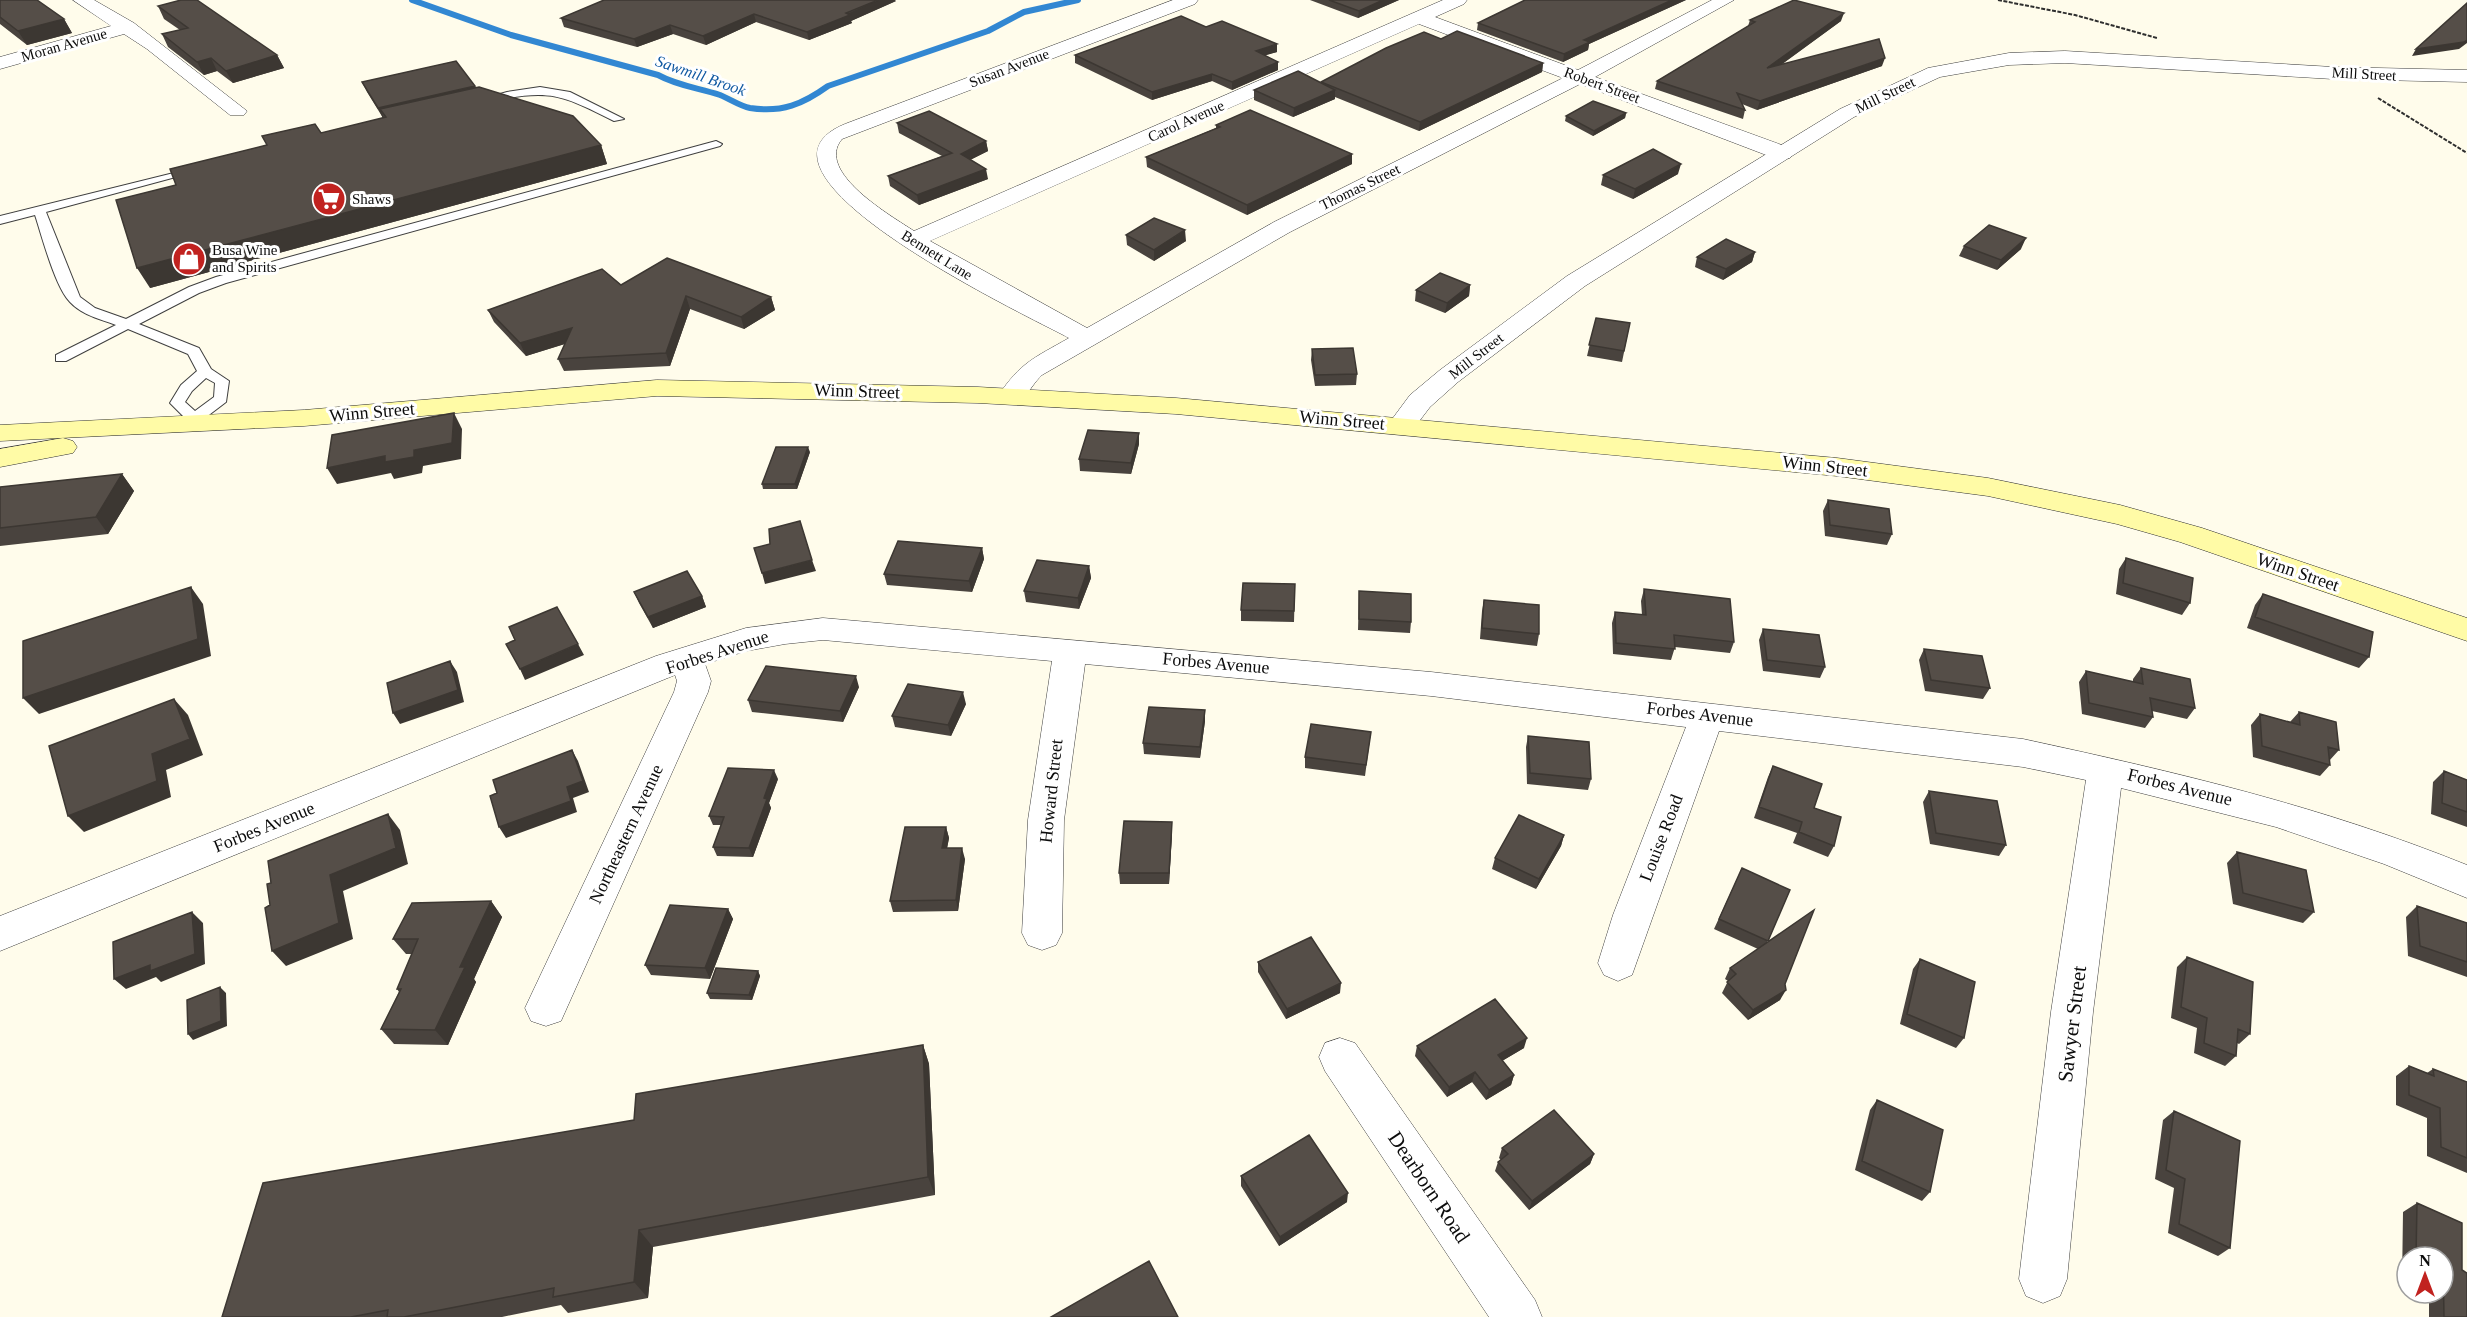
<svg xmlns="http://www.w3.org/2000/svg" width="2467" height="1317" font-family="Georgia,serif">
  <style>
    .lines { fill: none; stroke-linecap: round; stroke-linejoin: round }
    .stream { stroke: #3287d2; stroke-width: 6 }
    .service-casing { stroke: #3f3f3f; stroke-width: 2 }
    .minor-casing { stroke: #3f3f3f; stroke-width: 1 }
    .tertiary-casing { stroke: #3f3f3f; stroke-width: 1 }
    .secondary-casing { stroke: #2e2e2e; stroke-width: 1 }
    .path { stroke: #2e2e2e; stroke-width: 2; stroke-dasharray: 4 1.5; stroke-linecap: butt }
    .service { fill: #fff; fill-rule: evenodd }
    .minor { fill: #fff; fill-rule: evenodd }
    .tertiary { fill: #fff; fill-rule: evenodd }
    .secondary { fill: #fffba6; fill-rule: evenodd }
    .wall { fill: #49433e }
    .shaded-wall { fill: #3c3732 }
    .building { fill: #554e48; stroke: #3c3732; stroke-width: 1.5 }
    .labels { text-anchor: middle; stroke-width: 6; stroke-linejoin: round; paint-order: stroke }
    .far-street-label { font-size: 15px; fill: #0c0c0c; stroke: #fff }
    .far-poi-label { font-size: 15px; fill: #0c0c0c; stroke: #fff; text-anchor: start }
    .far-water-label { font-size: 16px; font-style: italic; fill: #1159a2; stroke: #fff }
    .street-label { font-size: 18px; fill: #0c0c0c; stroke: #fff }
    .near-street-label { font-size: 21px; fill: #0c0c0c; stroke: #fff }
  </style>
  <rect width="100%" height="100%" fill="#fffceb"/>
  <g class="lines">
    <path class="stream" d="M412,0L511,35L658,75C678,86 699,88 720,95C730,99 740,106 750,108C782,113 803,104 828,86L988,31L1024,12L1078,0"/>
    <g class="service-casing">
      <path id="service" d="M540,87L570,92L624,119L614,121C557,92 548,89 484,103L479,100L507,92Z
        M716,141L722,144L720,146L226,283L199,293L139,324L199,348L211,369L229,381L226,402L201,421L199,427H189L187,420L170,403L181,385L197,371L188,354L128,329L66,361H56V355L116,325C100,319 82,315 70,302C55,287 42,236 35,215L0,224V216L198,167V171L46,212L80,297L95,308L126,319L189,287L216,277ZM206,378L215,383L214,397L195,411L185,402L192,391Z"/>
    </g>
    <g class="minor-casing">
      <path id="minor" d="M73,0H94L134,23L247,111L244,115H230L147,49L124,34L0,69V57L111,26Z
        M1173,0H1198L1195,4L842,139C814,172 893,217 914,231L1443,0H1467L1464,4L1435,17L1578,70L1712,0H1734L1595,77L1790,148L1793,153L1790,158H1774L1580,84L1290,232L1042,375C1027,389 1025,408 1001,402L998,396C1021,362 1034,358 1069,338C1032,318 724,173 845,124ZM1419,24L1563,78L1274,222L1087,328L930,241Z
        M823,618L1431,672L2023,739C2176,772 2321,806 2467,865V898L2384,864L2276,827L2121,788L2093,1012L2067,1279L2060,1296L2043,1303L2026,1296L2019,1279L2051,1012L2086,780L2023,767L1719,731L1632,975L1618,981L1604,975L1598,963L1613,915L1686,727L1431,696L1085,664L1064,820L1062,933L1056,945L1042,950L1028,945L1022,933L1028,820L1052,661L823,640L785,644L746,651L705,664L711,681L708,692L561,1021L546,1026L531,1021L525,1008L674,692L677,681L675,675L0,951V916L656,656L746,628Z
        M1340,1038L1355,1043L1535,1300L1542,1317H1489L1325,1071L1319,1057L1325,1043Z"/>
    </g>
    <g class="tertiary-casing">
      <path id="tertiary" d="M2065,51L2333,67L2467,70V82L2333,79L2065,63L2009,65L1940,77L1854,117L1585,286L1458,382L1430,407L1411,432L1401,434L1391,432L1387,426L1410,395L1440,370L1567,276L1840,109L1928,68L2009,53Z"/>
    </g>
    <g class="secondary-casing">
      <path id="secondary" d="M657,380L978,387L1176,398L1837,458L1988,478L2120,505L2202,528L2467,618V641L2180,542L2117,524L1988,496L1837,476L1176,414L978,403L657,396L304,426L0,441V425L304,410Z
        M63,438L73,441L77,447L73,453L0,467V449Z"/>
    </g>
    <path class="path" d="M1998,0L2075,15L2157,38
      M2378,98L2467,153"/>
    <use href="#service" class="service"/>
    <use href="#minor" class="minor"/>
    <use href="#tertiary" class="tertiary"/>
    <use href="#secondary" class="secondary"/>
  </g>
  <path class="wall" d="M0,0L64,19L72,33L27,45L0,24Z
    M1310,0H1399L1358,18Z
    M1525,0H1686L1589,44L1588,50L1563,62L1477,30L1478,23Z
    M896,1L851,21L852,23L809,40L756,22L706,45L673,34L637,47L564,27L561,18Z
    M158,6L277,55L284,68L233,83L217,71L204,75L168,47L162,34L180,30L164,19Z
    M1750,20L1841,21L1781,65L1882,66L1757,110L1742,104L1745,110L1743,119L1655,89L1657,81L1748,26Z
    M1206,27L1277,52L1265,55L1278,62V70L1232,90L1212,81L1152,100L1075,63V55Z
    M1441,39L1543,63L1542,72L1419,131L1335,97V99L1293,117L1254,100V90L1321,82Z
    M362,82L476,87L601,145L607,164L150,288L176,185L267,145L321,133L383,118L367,92Z
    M1626,113L1625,118L1593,136L1565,121L1566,116Z
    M897,123L986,141L988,151L970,160L988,179L919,205L890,186L888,176L942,156L899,133Z
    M1216,125L1352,154V164L1247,215L1147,167L1146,157L1216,128Z
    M1678,174L1633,199L1601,185L1603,175Z
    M1126,235L1186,241L1154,261L1127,245Z
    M1964,246L2021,249L1997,270L1959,256Z
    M1755,252L1752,262L1723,280L1695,267L1697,257Z
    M621,285L771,297L775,310L744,329L690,309L670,366L564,371L558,359L565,344L526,356L494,322L488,310Z
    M1470,285L1469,296L1445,313L1415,301L1416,290Z
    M1596,318L1630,323L1622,362L1587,356Z
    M1312,349L1357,374L1356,385L1315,386L1311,360Z
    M1139,433V444L1131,474L1080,471L1079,459Z
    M810,452L797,489H763L762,484Z
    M122,474L134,491L108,534L0,546V487Z
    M1828,500L1892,534L1887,545L1825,536L1823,511Z
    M982,548L984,559L972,592L887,585L884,574Z
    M2126,558L2190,603L2182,615L2116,594L2119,569Z
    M1089,566L1091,578L1079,609L1026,602L1024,591Z
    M1295,584L1294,622L1241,621V610Z
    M1644,589L1734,642L1730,653L1675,647L1671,660L1613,654L1612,623L1615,612L1642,615L1641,601Z
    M1359,591L1411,622L1410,633L1358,630Z
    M634,592L702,596L706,607L653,628L639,603Z
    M2263,594L2369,657L2359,668L2247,628L2255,605Z
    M1484,600L1539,634L1537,646L1480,639L1482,611Z
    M1763,629L1825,667L1820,678L1763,671L1759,640Z
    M1924,649L1990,688L1983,699L1925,691L1919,660Z
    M2141,668L2195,708L2187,719L2152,711L2153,717L2145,728L2082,714L2079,682L2086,671L2133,682V679Z
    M859,687L843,722L752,712L748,700Z
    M966,704L951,736L895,727L892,716Z
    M1205,710V721L1200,758L1144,754L1143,743Z
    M2299,712L2339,750L2329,761L2330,765L2320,776L2253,757L2251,725L2260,714L2290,722Z
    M1371,732L1365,776L1305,768V757Z
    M1528,736L1591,779L1588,790L1527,784L1526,747Z
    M1773,766L1814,808L1834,846L1828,857L1793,843L1797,833L1754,818L1768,777Z
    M2444,771L2467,780V827L2431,814L2433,782Z
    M778,779L769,803L771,808L753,857L717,856L713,847L721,825H713L709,816Z
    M1929,791L2006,845L1999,856L1930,844L1923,802Z
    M946,827L949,838L947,848L965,859L958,911L893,912L890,901Z
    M1172,833L1169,884H1120L1119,873Z
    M1564,835L1561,846L1536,889L1492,869L1495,858Z
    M2237,852L2314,912L2303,923L2233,904L2227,863Z
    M1742,868L1790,890L1767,943L1785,984L1780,1000L1748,1020L1722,993L1728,981L1725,979L1730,968L1758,949L1714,929Z
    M491,901L502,917L474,979L476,982L448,1045L394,1044L381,1029L399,992L397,989L412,954H406L393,939Z
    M2417,906L2467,923V977L2408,956L2406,917Z
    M728,909L733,919L710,979L651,975L645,965Z
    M2187,957L2250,1034L2239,1044L2237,1043L2236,1056L2225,1066L2194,1053L2197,1028L2171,1018L2177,967Z
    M1920,959L1964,1038L1956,1048L1900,1024L1913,969Z
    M1258,962L1340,993L1286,1019L1258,972Z
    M758,971L760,976L752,1000L710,999L707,993Z
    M923,1045L929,1064L935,1195L653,1247L648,1298L568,1313L561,1305L502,1317H222L634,1120Z
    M1417,1046L1524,1048L1502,1061L1514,1075L1511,1085L1486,1100L1472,1082L1447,1097L1415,1056Z
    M2409,1066L2427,1073L2433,1069L2467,1082V1173L2427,1156V1118L2396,1105V1076Z
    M1877,1100L1930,1192L1922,1201L1855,1170L1870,1110Z
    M2174,1111L2230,1248L2218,1256L2168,1233L2174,1188L2155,1179L2163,1120Z
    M1502,1148L1594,1154L1590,1164L1529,1210L1495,1171L1498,1162L1501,1160L1499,1158Z
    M1241,1176L1347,1202L1279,1246L1241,1186Z
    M2417,1203L2462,1223V1270L2467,1273V1317H2429V1296L2422,1293H2443V1257H2407V1286L2402,1284L2403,1212Z"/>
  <path class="shaded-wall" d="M878,0H895L896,1L851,21L852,23L809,40L807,32Z
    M1383,0H1399L1358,18L1359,11Z
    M1672,0H1686L1589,44L1588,50L1563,62L1564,54L1584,40Z
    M1844,13L1841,21L1764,77L1767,68Z
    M754,14L756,22L706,45L703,36Z
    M64,19L72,33L27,45L18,31Z
    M670,25L673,34L637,47L634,39Z
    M2467,40V43L2459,49L2412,56L2416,49Z
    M1277,44V52L1256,58V51Z
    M277,55L284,68L233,83L226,71Z
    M211,58L217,71L204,75L197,62Z
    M1885,58L1882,66L1757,110L1760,101Z
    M1278,62V70L1232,90V82Z
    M1543,63L1542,72L1419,131L1420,122Z
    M1212,74V81L1152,100V92Z
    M475,86L479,96L380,109L384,118H383L378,108Z
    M1335,90V99L1293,117L1294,108Z
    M1626,113L1625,118L1593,136L1594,131Z
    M986,141L988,151L962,164L961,154Z
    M601,145L607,164L150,288L137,268Z
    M1352,154V164L1247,215V205Z
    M1681,164L1678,174L1633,199L1635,189Z
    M986,169L988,179L919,205L917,195Z
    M1185,230L1186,241L1154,261V250Z
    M2026,238L2021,249L1997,270L2001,260Z
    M1755,252L1752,262L1723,280L1726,269Z
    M1470,285L1469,296L1445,313L1447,303Z
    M686,296L690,309L670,366L666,353Z
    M771,297L775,310L744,329L741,317Z
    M572,328L577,340L526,356L520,343Z
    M454,413L462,429L461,459L423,466L422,473L394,479L391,473L337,484L327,468L414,450Z
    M1139,433V444L1131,474V463Z
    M808,447L810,452L797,489L795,484Z
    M122,474L134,491L108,534L96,517Z
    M982,548L984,559L972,592L969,581Z
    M812,560L816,571L765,584L762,573Z
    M1089,566L1091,578L1079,609L1078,598Z
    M191,587L203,604L211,656L39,714L23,698Z
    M702,596L706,607L653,628L648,617Z
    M578,644L584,655L525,680L520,669Z
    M450,661L457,672L464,702L400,724L393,713Z
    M856,676L859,687L843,722L840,711Z
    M963,692L966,704L951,736L948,725Z
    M174,699L188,715L203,755L166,770L171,797L84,832L68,816L152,754Z
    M1205,710V721L1200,758V747Z
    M572,750L578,761L589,792L573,798L577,812L506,838L499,827L567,787Z
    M774,770L778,779L769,803L771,808L753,857L749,848L764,798Z
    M388,814L400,830L408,864L343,891L353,939L286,966L272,951L330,875Z
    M1172,822V833L1169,884V873Z
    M946,827L949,838L945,859L942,848Z
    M1564,835L1561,846L1536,889L1539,879Z
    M962,848L965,859L958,911L956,900Z
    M491,901L502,917L474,979L476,982L448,1045L435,1030L460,967Z
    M728,909L733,919L710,979L705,968Z
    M192,912L203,923L205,964L161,982L156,977L126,989L114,979Z
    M758,971L760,976L752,1000L749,995Z
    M1341,983L1340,993L1286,1019L1287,1009Z
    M220,987L226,993L227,1026L193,1040L188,1034Z
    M1786,990L1780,1000L1748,1020L1753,1010Z
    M1527,1038L1524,1048L1495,1065L1498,1055Z
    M923,1045L929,1064L935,1195L928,1177Z
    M1475,1072L1472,1082L1447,1097L1449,1087Z
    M1514,1075L1511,1085L1486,1100L1489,1090Z
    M1594,1154L1590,1164L1529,1210L1532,1201Z
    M1348,1193L1347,1202L1279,1246L1280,1237Z
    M639,1230L653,1247L648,1298L634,1282Z"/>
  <path class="building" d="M0,0H37L64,19L18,31L0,17Z
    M181,0H197L277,55L226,71L211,58L197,62L162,34L188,28L158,6Z
    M604,0H878L846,13L850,15L807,32L754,14L703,36L670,25L634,39L561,18Z
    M1329,0H1383L1359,11Z
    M1525,0H1672L1584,40L1590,42L1564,54L1478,23Z
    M1794,0L1844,13L1767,68L1879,39L1885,58L1760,101L1737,93L1745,110L1657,81L1755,22L1750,20Z
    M2467,3V40L2464,42L2416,49Z
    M1181,16L1206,27L1222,21L1277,44L1256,51L1278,62L1232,82L1212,74L1152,92L1075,55Z
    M1457,31L1543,63L1420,122L1321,82L1386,48L1424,32L1441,39Z
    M456,61L475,86L378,108L362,82Z
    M1298,71L1335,90L1294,108L1254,90Z
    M479,87L573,116L601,145L137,268L116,200L176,185L170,169L267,145L262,136L315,124L321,133L386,117L380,109Z
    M1593,101L1626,113L1594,131L1566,116Z
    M1250,110L1352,154L1247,205L1146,157L1220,127L1216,125Z
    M929,111L986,141L961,154L986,169L917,195L888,176L952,153L897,123Z
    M1653,149L1681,164L1635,189L1603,175Z
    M1154,218L1185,230L1154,250L1126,235Z
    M1989,225L2026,238L2001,260L1964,246Z
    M1726,239L1755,252L1726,269L1697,257Z
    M667,258L771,297L741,317L686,296L666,353L558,359L572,328L520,343L488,310L602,269L621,285Z
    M1440,273L1470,285L1447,303L1416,290Z
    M1596,318L1630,323L1624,351L1589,345Z
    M1353,348L1357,374L1315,375L1312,349Z
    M454,413L452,443L414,450V457L385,462V456L327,468L332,435Z
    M1088,430L1139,433L1131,463L1079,459Z
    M776,447H808L795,484H762Z
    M122,474L96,517L0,528V487Z
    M1828,500L1889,509L1892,534L1830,525Z
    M800,521L812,560L762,573L754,548L770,544L769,529Z
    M898,541L982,548L969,581L884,574Z
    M2126,558L2193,578L2190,603L2123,583Z
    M1037,560L1089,566L1078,598L1024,591Z
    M687,571L702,596L648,617L634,592Z
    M1243,583L1295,584L1294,611L1241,610Z
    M191,587L198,639L23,698V641Z
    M1644,589L1730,599L1734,642L1674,635L1675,649L1616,643L1615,612L1646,615Z
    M1359,591L1411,594V622L1359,619Z
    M2263,594L2373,632L2369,657L2255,617Z
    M1484,600L1539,605V634L1482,628Z
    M557,607L578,644L520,669L506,644L515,640L509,627Z
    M1763,629L1819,635L1825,667L1767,660Z
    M1924,649L1982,656L1990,688L1931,680Z
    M450,661L458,690L393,713L387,683Z
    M766,666L856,676L840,711L748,700Z
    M2141,668L2190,679L2195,708L2150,698L2153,717L2089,703L2086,671L2143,684Z
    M908,684L963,692L948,725L892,716Z
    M174,699L190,739L152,754L157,781L68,816L49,746Z
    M1149,707L1205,710L1200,747L1143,743Z
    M2299,712L2336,722L2339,750L2328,747L2330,765L2262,746L2260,714L2300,725Z
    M1311,724L1371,732L1366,765L1305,757Z
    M1528,736L1589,742L1591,779L1530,773Z
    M572,750L583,781L567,787L571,801L499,827L490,796L497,793L493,780Z
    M1773,766L1822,784L1814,808L1841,817L1834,846L1799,832L1802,822L1759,807Z
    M728,768L774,770L764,798L767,799L749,848L713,847L724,817L709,816Z
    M2444,771L2467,780V812L2442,803Z
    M1929,791L1997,801L2006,845L1936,833Z
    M388,814L396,848L330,875L339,923L272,951L265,908L270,905L267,884L271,883L268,861Z
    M1519,815L1564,835L1539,879L1495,858Z
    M1124,821L1172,822L1169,873H1119Z
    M905,827H946L942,848H962L956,900L890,901Z
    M2237,852L2306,870L2314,912L2243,893Z
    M1742,868L1790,890L1768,941L1719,919Z
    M491,901L460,967H465L435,1030L381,1029L401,989H397L418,939H393L412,903Z
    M670,905L728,909L705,968L645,965Z
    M2417,906L2467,923V962L2420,946Z
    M1814,910L1785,984L1786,990L1753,1010L1727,982L1736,974L1730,968Z
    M192,912L195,954L150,971V965L114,979L113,942Z
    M1311,937L1341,983L1287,1009L1258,962Z
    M2187,957L2253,982L2250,1034L2238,1029L2236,1056L2204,1043L2207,1018L2181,1007Z
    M1920,959L1975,982L1964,1038L1907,1014Z
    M716,968L758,971L749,995L707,993Z
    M220,987L221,1021L188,1034L187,1000Z
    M1495,999L1527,1038L1498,1055L1514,1075L1489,1090L1475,1072L1449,1087L1417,1046Z
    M923,1045L928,1177L639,1230L634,1282L553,1297L554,1288L404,1317H387L388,1310L351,1317H222L263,1183L634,1120L636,1094Z
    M2409,1066L2434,1076L2433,1069L2467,1082V1158L2441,1147L2440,1108L2409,1095Z
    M1877,1100L1943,1130L1930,1192L1862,1161Z
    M1554,1110L1594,1154L1532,1201L1498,1162L1508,1154L1502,1148Z
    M2174,1111L2240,1141L2230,1248L2179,1224L2185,1179L2166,1170Z
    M1309,1135L1348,1193L1280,1237L1241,1176Z
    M2417,1203L2462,1223V1270L2467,1273V1317H2444L2443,1257H2416Z
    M1149,1261L1178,1317H1051Z"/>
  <defs>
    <g id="supermarket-disc" transform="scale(1.725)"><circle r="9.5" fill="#c1221f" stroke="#fff"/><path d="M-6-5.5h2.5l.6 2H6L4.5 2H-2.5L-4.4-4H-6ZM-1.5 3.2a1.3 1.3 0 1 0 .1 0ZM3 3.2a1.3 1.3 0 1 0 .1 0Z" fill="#fff"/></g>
    <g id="shop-disc" transform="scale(1.725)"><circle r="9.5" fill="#c1221f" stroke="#fff"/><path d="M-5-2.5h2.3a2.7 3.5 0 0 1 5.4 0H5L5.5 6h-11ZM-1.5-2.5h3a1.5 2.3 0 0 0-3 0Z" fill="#fff"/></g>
  </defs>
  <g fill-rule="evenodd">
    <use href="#supermarket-disc" x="329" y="199"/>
    <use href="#shop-disc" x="189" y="259"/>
  </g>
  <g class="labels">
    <g class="far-street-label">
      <text transform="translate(64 45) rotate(-16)" y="5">Moran Avenue</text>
      <text transform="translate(1009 68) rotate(-21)" y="5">Susan Avenue</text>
      <text transform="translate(2364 74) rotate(3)" y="5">Mill Street</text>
      <text transform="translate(1602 85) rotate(20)" y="5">Robert Street</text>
      <text transform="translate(1885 95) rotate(-26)" y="5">Mill Street</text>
      <text transform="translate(1186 121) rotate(-24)" y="5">Carol Avenue</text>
      <text transform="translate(1360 187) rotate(-26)" y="5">Thomas Street</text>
      <text transform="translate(937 255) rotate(32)" y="5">Bennett Lane</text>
      <text transform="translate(1476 356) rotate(-38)" y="5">Mill Street</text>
    </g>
    <g class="far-poi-label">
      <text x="352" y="204">Shaws</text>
      <text x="212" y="255">Busa Wine<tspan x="212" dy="17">and Spirits</tspan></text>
    </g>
    <g class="far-water-label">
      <text transform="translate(701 75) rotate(19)" y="6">Sawmill Brook</text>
    </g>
    <g class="street-label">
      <text transform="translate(857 391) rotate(2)" y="6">Winn Street</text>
      <text transform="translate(372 412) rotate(-5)" y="6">Winn Street</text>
      <text transform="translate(1342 420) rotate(5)" y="6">Winn Street</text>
      <text transform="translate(1825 466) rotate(6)" y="6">Winn Street</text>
      <text transform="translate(2298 572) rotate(19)" y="6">Winn Street</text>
      <text transform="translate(717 652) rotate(-18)" y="6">Forbes Avenue</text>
      <text transform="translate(1216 663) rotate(5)" y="6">Forbes Avenue</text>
      <text transform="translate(1700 714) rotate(7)" y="6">Forbes Avenue</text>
      <text transform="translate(2180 787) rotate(14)" y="6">Forbes Avenue</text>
      <text transform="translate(1051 791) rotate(-84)" y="6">Howard Street</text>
      <text transform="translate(264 827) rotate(-22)" y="6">Forbes Avenue</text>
      <text transform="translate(626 834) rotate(-65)" y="6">Northeastern Avenue</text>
      <text transform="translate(1661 838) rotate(-69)" y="6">Louise Road</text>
    </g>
    <g class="near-street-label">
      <text transform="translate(2072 1024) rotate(-83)" y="7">Sawyer Street</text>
      <text transform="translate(1429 1187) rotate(56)" y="7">Dearborn Road</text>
    </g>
  </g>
  <g transform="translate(2425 1275)"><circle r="28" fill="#ffffff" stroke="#9e9e9e" stroke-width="1.5"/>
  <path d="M0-4.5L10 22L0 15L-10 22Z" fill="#c1221f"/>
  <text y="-9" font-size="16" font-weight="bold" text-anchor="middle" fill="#0c0c0c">N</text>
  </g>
</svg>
